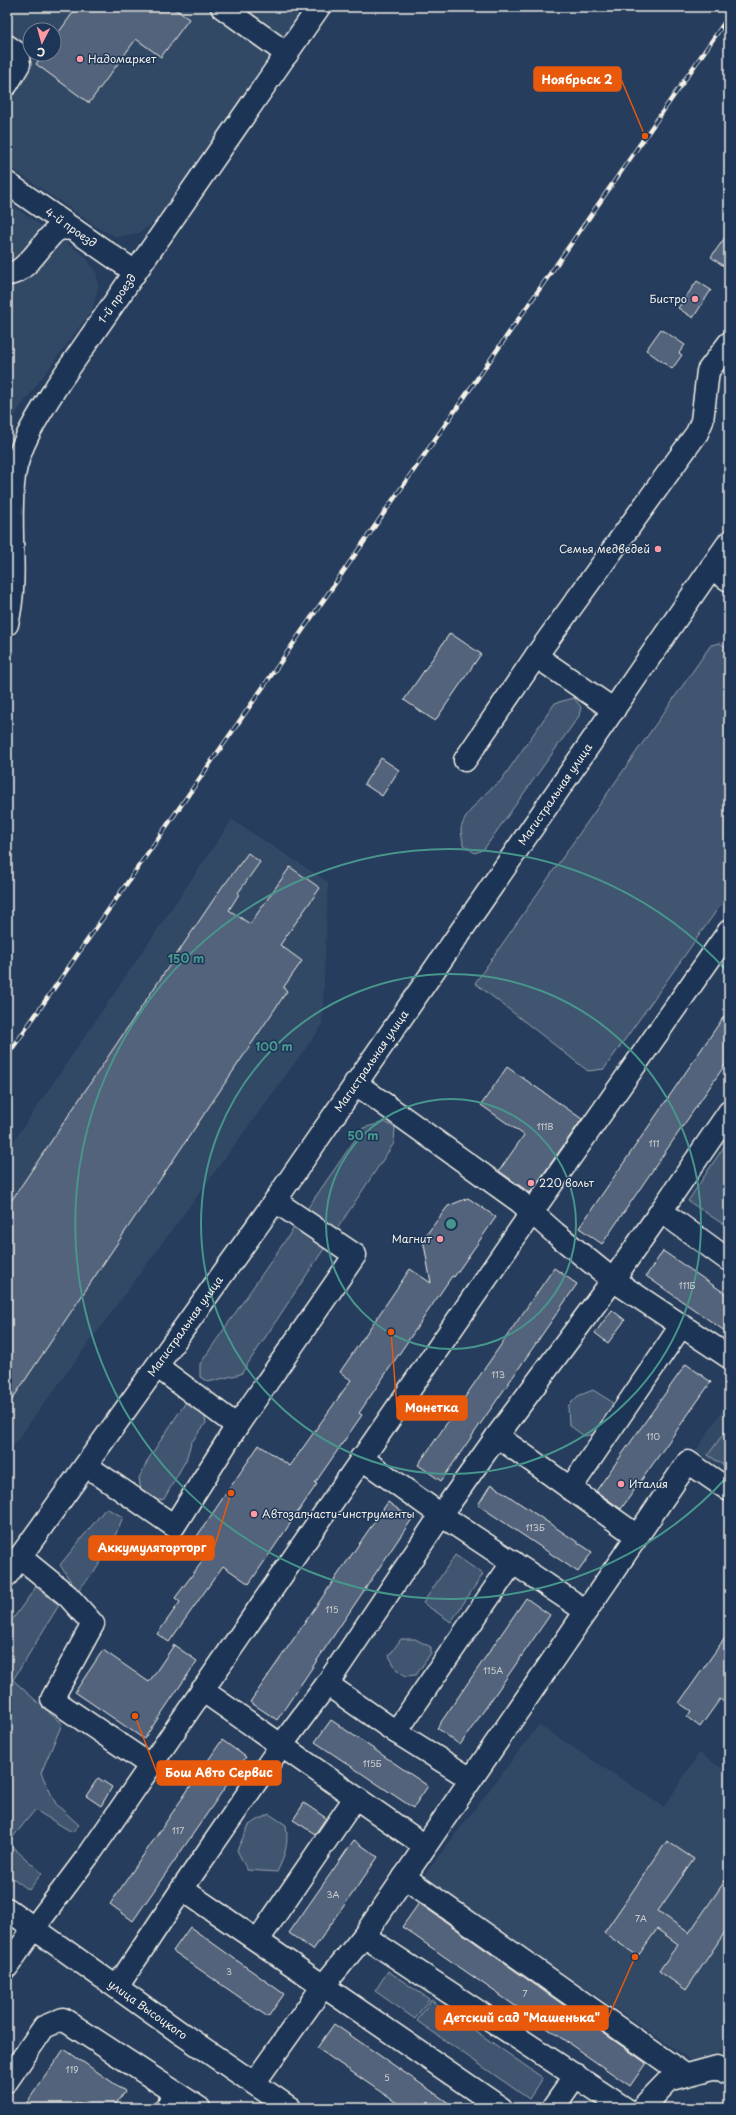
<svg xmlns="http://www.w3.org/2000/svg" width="736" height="2115" font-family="'Playpen Sans',sans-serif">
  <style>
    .built { fill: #334966; fill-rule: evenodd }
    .green { fill: #40546f; stroke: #9aa2ac }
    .building { fill: #52647b; stroke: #f4f1e8 }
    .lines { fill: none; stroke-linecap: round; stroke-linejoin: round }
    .minor-casing { stroke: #f4f1e8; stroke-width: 25 }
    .major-casing { stroke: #f4f1e8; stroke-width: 25 }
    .minor { stroke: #1d3557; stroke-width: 22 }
    .major { stroke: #1d3557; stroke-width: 22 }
    .rail-casing { stroke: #f4f1e8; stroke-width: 4.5 }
    .rail { stroke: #1d3557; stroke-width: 3; stroke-dasharray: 9; stroke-linecap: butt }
    .ring { fill: none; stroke: #48958c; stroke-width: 2 }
    .poi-dot { fill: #ff9aa2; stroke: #1d3557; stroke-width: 1.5 }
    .labels { text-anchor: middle; stroke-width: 3; stroke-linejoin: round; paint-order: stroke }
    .number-label { font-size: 9px; fill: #cccecd }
    .poi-label { font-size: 11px; fill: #f4f1e8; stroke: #1d3557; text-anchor: start }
    .street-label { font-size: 11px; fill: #f4f1e8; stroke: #1d3557 }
    .centre { fill: #48958c; stroke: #1d3557; stroke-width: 2 }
    .ring-label { font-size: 12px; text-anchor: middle; font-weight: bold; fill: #48958c; stroke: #1d3557; stroke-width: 3; stroke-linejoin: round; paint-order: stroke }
    .leader { fill: none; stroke: #e8590c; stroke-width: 1.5 }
    .callout-dot { fill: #e8590c; stroke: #1d3557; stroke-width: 1.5 }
    .callout { fill: #e8590c; stroke: #e8590c; stroke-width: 1.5 }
    .callout-label { font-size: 12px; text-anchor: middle; font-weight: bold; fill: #fff }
  </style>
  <rect width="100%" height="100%" fill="#263d5d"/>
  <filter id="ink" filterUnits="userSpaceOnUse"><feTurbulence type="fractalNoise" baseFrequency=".025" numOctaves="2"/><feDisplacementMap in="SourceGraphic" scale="8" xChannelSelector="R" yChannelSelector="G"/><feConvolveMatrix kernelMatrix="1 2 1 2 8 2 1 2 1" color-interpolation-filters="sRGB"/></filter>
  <g filter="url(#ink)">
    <path class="built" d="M7,7H305L154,222L139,233L117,237L100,229L7,165ZM30,30H54V54H30Z
      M7,202L85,256L97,274L98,288L92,310L7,425Z
      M232,820L328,882L322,1026L7,1454V1151Z
      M729,1400V1472L696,1451Z
      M539,1725L664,1807L699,1753L729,1773V2038L720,2052L698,2065L423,1877Z"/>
    <path class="green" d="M720,643L729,649V893L604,1069L588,1071L475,983L711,645Z
      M574,698L581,707L579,716L484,849L475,853L463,845C463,840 461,833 461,829C463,815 488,789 500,782L555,703Z
      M385,1122L395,1128L394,1143L241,1374L208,1382L200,1377V1364L363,1128Z
      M729,1139V1228L688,1201Z
      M593,1390L612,1402L613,1416L600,1433L584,1436L569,1425L568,1406L578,1396Z
      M188,1399L203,1408L206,1423L191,1443L186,1460L164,1499L156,1501L141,1491L139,1478L149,1458Z
      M729,1426V1469L708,1455Z
      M106,1508L123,1517C111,1547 100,1568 77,1591L60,1565Z
      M455,1555L483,1574L451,1622L423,1603Z
      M36,1587L59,1605L13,1680L62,1724L41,1773L56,1804L79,1825L72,1832L35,1810L8,1843L42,1873L29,1890L7,1874V1627Z
      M401,1639H415L431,1647V1653L416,1675L406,1676L397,1670L389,1656Z
      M269,1814L286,1825C289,1843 285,1856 277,1872L247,1870L237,1850L249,1825Z
      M388,1971L429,1999L415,2019L375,1991Z
      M431,2000L543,2078L529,2099L417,2021Z"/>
    <path class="building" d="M77,7H172L189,19L161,57L136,39L89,103L36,64L43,54H54V39Z
      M729,232V270L711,257Z
      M697,281L711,290L693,318L678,308Z
      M661,329L685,345L679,353L682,355L672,369L646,350Z
      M450,633L481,654L435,721L404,700Z
      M381,758L399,770L382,796L364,784Z
      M248,853L260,862L238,893L239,894L229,910L250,924L290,867L320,888L280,945L302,961L283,988L287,991L7,1407V1207L224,884H225Z
      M729,1009V1059L602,1244L579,1228Z
      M507,1067L582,1119L530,1193L499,1171L524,1135L481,1105Z
      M468,1198L496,1217L454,1277L452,1276L359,1413L362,1415L315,1483L317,1484L249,1584L223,1566L169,1642L157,1634L180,1602L175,1598L207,1555L191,1545L259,1445L290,1466L351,1380L340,1372L410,1269L431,1283L423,1239L448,1206Z
      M663,1251L729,1296V1334L646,1276Z
      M554,1268L577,1284L441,1481L418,1465Z
      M612,1310L625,1320L608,1343L595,1333Z
      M686,1364L711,1382L621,1509L596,1491Z
      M491,1484L592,1552L578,1572L478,1505Z
      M388,1502L412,1519L277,1720L250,1702Z
      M526,1598L550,1615L460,1745L437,1728Z
      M729,1632V1706L720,1699L700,1727L687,1717L691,1711L679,1703Z
      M174,1645L197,1661L144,1739L75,1692L103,1650L149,1682Z
      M331,1720L428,1786L413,1808L315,1742Z
      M222,1740L246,1757L133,1921L110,1904Z
      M98,1778L112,1787L101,1806L86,1796Z
      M304,1803L326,1818L315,1834L293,1820Z
      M354,1840L378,1857L313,1950L289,1933Z
      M667,1841L694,1859L658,1911L689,1933L729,1875V1926L686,1990L659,1971L678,1944L657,1929L638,1956L604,1933Z
      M419,1903L646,2063L630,2086L402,1927Z
      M190,1927L284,1994L268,2017L173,1951Z
      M334,2024L456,2108H404L317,2048Z
      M64,2049L125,2091L113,2108H85L76,2102L72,2108H23Z"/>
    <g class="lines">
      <g class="minor-casing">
        <g id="minor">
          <path d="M222,7L287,54"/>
          <path d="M7,46L17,53L19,64L7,84"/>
          <path id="s1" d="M7,183L135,272"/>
          <path d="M7,274C28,275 46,233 60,229C64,228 69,229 73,229"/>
          <path id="s2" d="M7,624C19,576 7,526 14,476C19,443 41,412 58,384L319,7"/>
          <path d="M614,710L536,656L697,433L702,421L708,371L729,343"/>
          <path d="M465,760L536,656"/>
          <path d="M355,1083L519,1201L555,1233L613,1280L661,1211"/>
          <path d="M729,1112L661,1211L727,1259L729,1256"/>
          <path d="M237,1426L355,1255L275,1201"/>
          <path d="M497,1436L637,1536"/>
          <path d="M361,1458L441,1515L586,1611"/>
          <path d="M87,1466L174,1526L237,1426L158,1367"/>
          <path d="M570,1489L681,1326"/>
          <path d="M20,1557L68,1596L93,1624L52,1699L150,1765"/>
          <path d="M327,1684L396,1732L471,1779"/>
          <path d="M202,1690L425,1846"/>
          <path d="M396,1732L513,1562"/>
          <path d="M404,1877L685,2075"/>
          <path d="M182,1889L501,2108"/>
          <path id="s3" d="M7,1909L179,2032L290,2108"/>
          <path d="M364,1936L624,2108"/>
          <path d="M258,1940L355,1798"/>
          <path d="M7,1967L34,1928L91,1852L532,1212L729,931"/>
          <path d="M117,1987L182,1889L280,1747L327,1684L441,1515L497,1436L613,1280L729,1357"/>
          <path d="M7,2081L44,2027L63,2019L199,2108"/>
          <path d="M254,2083L324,1985L364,1936L688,1462L729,1490"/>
          <path d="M166,2108L176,2093"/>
          <path d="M553,2108L576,2075"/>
          <path d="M642,2108L669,2080L717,2067L729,2074"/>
        </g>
      </g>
      <g class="major-casing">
        <g id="major">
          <path d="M711,568L729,580"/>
          <path id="s4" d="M7,1575L275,1201L729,542"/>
        </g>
      </g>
      <use href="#minor" class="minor"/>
      <use href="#major" class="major"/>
      <g class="rail-casing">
        <path id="rail" d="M7,1056L729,16"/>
      </g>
      <use href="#rail" class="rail"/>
    </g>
  </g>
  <g class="ring">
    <circle cx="451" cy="1224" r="125"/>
    <circle cx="451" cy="1224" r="250"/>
    <path d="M727 1477A375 375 0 1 1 727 971"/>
  </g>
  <g class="poi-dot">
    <circle cx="80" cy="59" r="4"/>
    <circle cx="695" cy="299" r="4"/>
    <circle cx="658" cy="549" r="4"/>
    <circle cx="531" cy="1183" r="4"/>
    <circle cx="440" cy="1239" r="4"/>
    <circle cx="621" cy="1484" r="4"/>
    <circle cx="254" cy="1514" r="4"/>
  </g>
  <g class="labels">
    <g class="number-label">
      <text x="545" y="1130">111В</text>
      <text x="654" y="1147">111</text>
      <text x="687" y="1289">111Б</text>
      <text x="498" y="1378">113</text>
      <text x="653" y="1440">110</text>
      <text x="535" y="1531">113Б</text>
      <text x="332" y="1613">115</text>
      <text x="493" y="1674">115А</text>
      <text x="372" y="1767">115Б</text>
      <text x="178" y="1834">117</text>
      <text x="333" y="1898">3А</text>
      <text x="641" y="1922">7А</text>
      <text x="229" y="1975">3</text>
      <text x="525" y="1997">7</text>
      <text x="72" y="2073">119</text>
      <text x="387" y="2081">5</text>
    </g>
    <g class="poi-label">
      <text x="88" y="63">Надомаркет</text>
      <text x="687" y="303" text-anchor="end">Бистро</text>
      <text x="650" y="553" text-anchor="end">Семья медведей</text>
      <text x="539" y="1187">220 вольт</text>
      <text x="432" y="1243" text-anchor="end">Магнит</text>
      <text x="629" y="1488">Италия</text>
      <text x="262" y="1518">Автозапчасти-инструменты</text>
    </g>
    <g class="street-label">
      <text dy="4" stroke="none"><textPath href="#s1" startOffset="78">4-й проезд</textPath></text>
      <text dy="4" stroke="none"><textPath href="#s2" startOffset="355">1-й проезд</textPath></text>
      <text dy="4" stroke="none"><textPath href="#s4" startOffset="954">Магистральная улица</textPath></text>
      <text dy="4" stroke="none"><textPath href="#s4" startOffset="630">Магистральная улица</textPath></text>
      <text dy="4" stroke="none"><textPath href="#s4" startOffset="306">Магистральная улица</textPath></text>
      <text dy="4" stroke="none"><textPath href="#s3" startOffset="173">улица Высоцкого</textPath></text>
    </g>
  </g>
  <circle cx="451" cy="1224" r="6" class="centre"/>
  <g class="ring-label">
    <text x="186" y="963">150 m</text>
    <text x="274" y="1051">100 m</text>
    <text x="363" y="1140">50 m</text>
  </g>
  <path class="leader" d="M645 136L621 79M391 1332L397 1408M231 1493L214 1548M135 1716L157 1773M635 1957L608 2018"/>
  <g class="callout-dot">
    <circle cx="645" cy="136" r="4"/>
    <circle cx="391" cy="1332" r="4"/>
    <circle cx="231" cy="1493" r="4"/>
    <circle cx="135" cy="1716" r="4"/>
    <circle cx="635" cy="1957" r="4"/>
  </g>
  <g class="callout">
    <rect x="534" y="67" width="87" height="24" rx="4"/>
    <rect x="397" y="1396" width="70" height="24" rx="4"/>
    <rect x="89" y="1536" width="125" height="24" rx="4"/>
    <rect x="157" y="1761" width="124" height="24" rx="4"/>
    <rect x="436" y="2006" width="172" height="24" rx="4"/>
  </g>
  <g class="callout-label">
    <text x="577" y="84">Ноябрьск 2</text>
    <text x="432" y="1412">Монетка</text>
    <text x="152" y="1552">Аккумуляторторг</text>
    <text x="219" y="1777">Бош Авто Сервис</text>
    <text x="522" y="2022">Детский сад "Машенька"</text>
  </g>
  <rect width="736" height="2115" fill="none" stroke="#1d3557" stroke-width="24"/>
  <rect x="12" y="12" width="712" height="2091" fill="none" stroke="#f4f1e8" stroke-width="1.5" filter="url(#ink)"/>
  <g transform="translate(42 42) rotate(186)"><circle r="19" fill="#1d3557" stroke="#738091"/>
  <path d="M0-3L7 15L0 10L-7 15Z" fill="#ff9aa2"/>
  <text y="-6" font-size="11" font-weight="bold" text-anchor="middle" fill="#f4f1e8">С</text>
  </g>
</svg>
